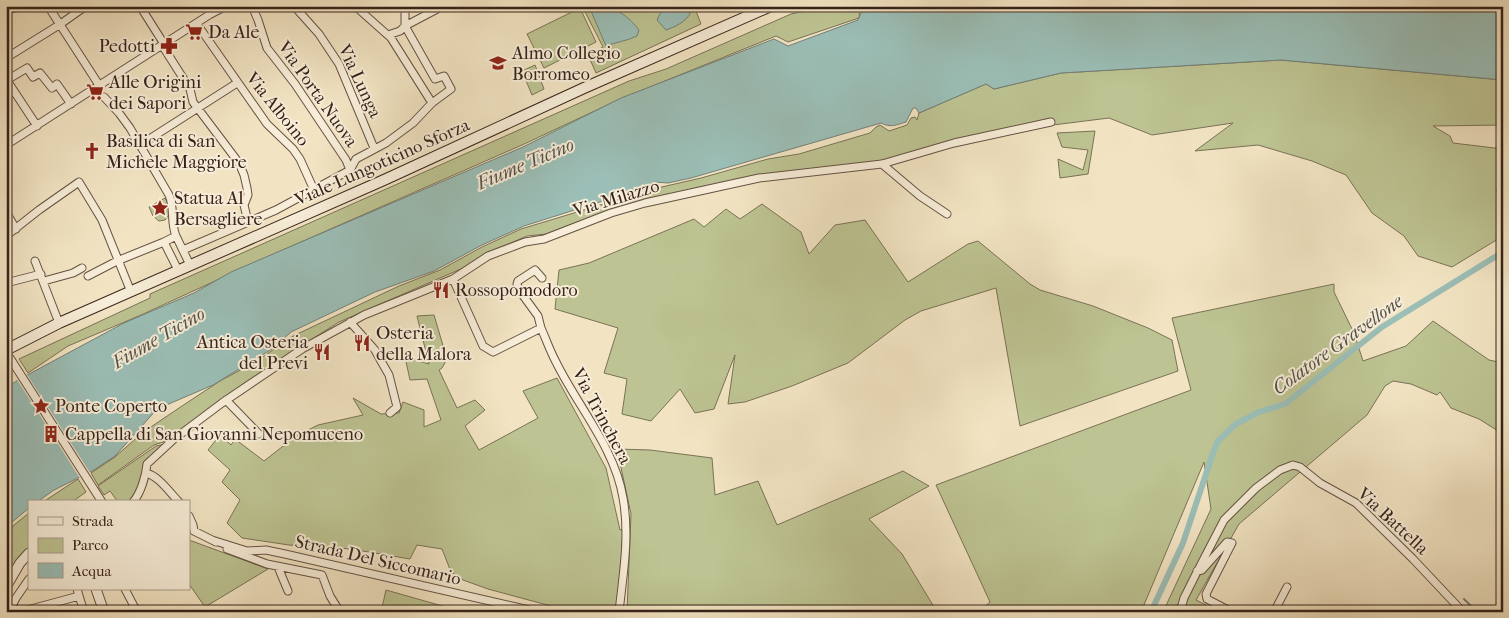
<svg xmlns="http://www.w3.org/2000/svg" width="1509" height="618" font-family="'IM FELL French Canon',serif">
  <style>
    .green { fill: #bdc392; stroke: #7a7256 }
    .water { fill: #9bbeb6; stroke: #738078 }
    .pier { fill: #f2e4c3 }
    .lines { fill: none; stroke-linecap: round; stroke-linejoin: round }
    .stream { stroke: #738078; stroke-width: 2 }
    .canal { stroke: #9bbeb6; stroke-width: 6 }
    .minor-casing { stroke: #655244; stroke-width: 9 }
    .tertiary-casing { stroke: #655244; stroke-width: 11 }
    .secondary-casing { stroke: #36221a; stroke-width: 12 }
    .minor { stroke: #f7edd8; stroke-width: 7 }
    .tertiary { stroke: #f7edd8; stroke-width: 9 }
    .secondary { stroke: #f7edd8; stroke-width: 10 }
    .labels { text-anchor: middle; stroke-width: 4; stroke-linejoin: round; paint-order: stroke }
    .poi-label { font-size: 18px; fill: #36221a; stroke: #f7edd8; text-anchor: start }
    .street-label { font-size: 18px; fill: #36221a; stroke: #f7edd8 }
    .water-label { font-size: 19px; font-style: italic; fill: #545149; stroke: #f7edd8 }
  </style>
  <rect width="100%" height="100%" fill="#f2e4c3"/>
  <filter id="stains"><feTurbulence type="fractalNoise" baseFrequency=".004" numOctaves="4"/><feColorMatrix values="0 0 0 0 .2 0 0 0 0 .09 0 0 0 0 .02 0 0 0 .5 -.17"/></filter>
  <radialGradient id="worn" r=".72"><stop offset=".6" stop-color="#630" stop-opacity="0"/><stop offset="1" stop-color="#630" stop-opacity=".3"/></radialGradient>
  <path class="green" d="M582,6H694L701,24L596,73L588,55L603,47Z
    M828,6H860L859,18L788,42L776,36L618,100L522,145L276,253L141,315L68,346L28,373L19,359L150,298V294L629,81L666,69L791,14Z
    M580,8L596,42L544,68L527,34Z
    M1281,60L1503,80V125L1433,126L1450,136L1453,143L1503,149V187L1496,190L1503,202V236L1452,267L1418,256L1404,236L1372,213L1346,175L1312,161L1258,145L1195,151L1233,123L1152,135L1109,118L1045,126L879,161L751,177L692,189L614,208L546,234L527,236L488,253L463,268L339,322L265,369L169,440L154,445L98,485L91,473L115,457L142,433L185,404L220,381L257,361L293,336L399,286L440,270L482,247L521,229L653,189L701,178L768,159L799,154L870,133L876,127L880,125L889,131L907,125L911,118L915,117L917,120L919,113L986,84L994,89L1061,73Z
    M535,65L544,89L532,95L522,71Z
    M1095,131L1088,174L1060,178L1058,159L1083,170L1088,150L1062,147L1057,133Z
    M165,198L169,205V215L165,220L159,221L153,216L149,207Z
    M762,204L801,232L809,254L835,225L865,220L908,282L968,244L978,241L1030,284L1040,290L1093,306L1148,328L1172,340L1178,371L1020,426L996,288L921,311L905,320L848,363L792,386L745,402L728,404L735,355L714,409L695,413L680,389L651,421L622,414L627,379L604,373L618,328L555,309L559,270L589,263L694,219L704,227L726,209L740,219Z
    M1334,284V292L1354,333L1363,361L1406,346L1433,321L1489,360L1503,363V434L1479,419L1451,408L1440,392L1437,395L1411,384L1393,381L1385,386L1367,415L1239,524L1196,600L1206,605L1203,612H1163L1211,509L1204,462L1141,612H978L990,602L936,485L1191,390L1172,318Z
    M434,315L447,359L442,368L439,370L457,408L475,400L485,410L465,426L479,450L538,418L523,391L557,378L606,468L620,530L623,529L620,582L615,612H573L488,589L463,580L451,572L442,549L417,545L410,559L351,549L289,545L242,538L227,523L240,500L222,482L230,470L208,450L220,435L231,445L235,439L264,461L296,436L318,425L363,415L353,398L381,414L399,413L403,402L424,410V427L441,420L427,379L410,380L405,357L429,364L417,316Z
    M169,443L145,464L135,497L131,502H118L110,491L104,495L98,486L156,446Z
    M617,449L650,450L712,458L715,495L758,481L777,525L903,471L929,486L869,519L902,554L937,612H627L631,514Z
    M78,479L86,492L72,502H43Z
    M29,513V550L6,584V539L14,525Z
    M189,540L268,569L205,607L189,584Z
    M386,590L460,611L467,612H381Z"/>
  <path class="water" d="M664,6H686L690,14C685,22 675,27 666,30L657,20Z
    M864,6H1503V80L1281,60L1061,73L994,89L986,84L919,113L916,108H913L906,122C896,125 891,128 881,123L691,178L668,183L655,182L647,187L524,226L482,245L434,271L375,292L291,332L272,349L213,385L157,409L115,456L94,470L54,490L37,502H29V508L11,523L6,531V388L18,380L124,323L194,293L231,272L523,147L621,98L774,39L788,46L858,20L861,13L865,10Z
    M591,8C614,7 625,12 639,30L637,36C627,41 616,42 606,46L591,11Z"/>
  <path class="pier" d="M26,373L91,474L81,480L16,378Z"/>
  <g class="lines">
    <path class="stream" d="M1464,599L1477,612"/>
    <path class="canal" d="M1151,612L1183,543L1213,453L1218,441L1236,424L1259,412L1285,404L1382,327L1503,252"/>
    <g class="minor-casing">
      <path id="minor" d="M48,6L99,85
        M140,6L164,44
        M252,6L258,20L267,48L295,84L346,160L350,170
        M294,6L319,34L339,64L374,148
        M355,6L391,38L432,103L451,89L444,76L435,79L405,26L400,31L388,35
        M405,6V26L443,6
        M6,10L24,6
        M197,24L267,124L293,149L300,159L314,190
        M162,45L190,89L193,102L239,163L244,175L247,188L248,195L244,205L248,222
        M6,58L59,25L86,6
        M6,79L37,126
        M7,80L27,68L33,77L40,73L52,88L57,84L71,104
        M104,97L119,113L130,128L169,195C175,208 170,222 176,236
        M6,145L209,15L226,6
        M140,145L237,83
        M882,164L920,196L947,214
        M350,170L356,159L386,143L413,123L432,103
        M6,212L16,229
        M6,236L39,210L79,182L102,220L131,292
        M183,250L276,210L350,170
        M35,261L59,323
        M178,270L164,242L176,236L190,265
        M88,276L117,261L164,242
        M453,279L483,346L493,352L541,328C546,339 550,351 556,362C578,407 615,448 623,498C630,535 623,575 619,612
        M44,281L73,273L82,268
        M6,283L41,274
        M350,322L375,350L381,361L389,375L397,407L390,413
        M541,328L538,316L519,290L517,284L518,281L535,270L542,278
        M6,356L10,358L102,502
        M226,400L259,434
        M146,473C159,476 170,493 179,502
        M133,502C141,493 146,475 147,464L174,439L222,403L302,349L364,315L453,279L488,256L525,242L544,239L611,213L645,203L759,178L882,164L954,143L1051,122
        M189,516L193,525L194,531
        M194,531L216,542
        M212,540L247,551L266,550L285,554L538,612
        M227,549L267,564L322,575L330,596L340,612
        M278,567L288,591
        M1197,571L1202,570L1227,542L1232,543L1206,594L1207,599L1232,612
        M77,589L84,612
        M125,589L137,612
        M9,612L16,598L29,579
        M20,612L79,596
        M1180,612L1184,598L1196,574L1224,520L1256,488L1280,470L1293,465L1300,467L1320,483L1356,503L1413,559L1463,612
        M1274,612L1287,587"/>
    </g>
    <g class="tertiary-casing">
      <path id="tertiary" d="M6,587L20,563L29,553
        M96,589L104,612"/>
    </g>
    <g class="secondary-casing">
      <path id="secondary" d="M6,350L59,323L384,180L584,88L771,6"/>
    </g>
    <use href="#minor" class="minor"/>
    <use href="#tertiary" class="tertiary"/>
    <use href="#secondary" class="secondary"/>
  </g>
  <defs>
    <g id="supermarket-bare" transform="scale(1.35)"><path d="M-6-5.5h2.5l.6 2H6L4.5 2H-2.5L-4.4-4H-6ZM-1.5 3.2a1.3 1.3 0 1 0 .1 0ZM3 3.2a1.3 1.3 0 1 0 .1 0Z" fill="#8f2418" stroke="#f7edd8" stroke-width="2.5" paint-order="stroke"/></g>
    <g id="pharmacy-bare" transform="scale(1.35)"><path d="M-2-6h4v4h4v4h-4v4h-4v-4h-4v-4h4Z" fill="#8f2418" stroke="#f7edd8" stroke-width="2.5" paint-order="stroke"/></g>
    <g id="university-bare" transform="scale(1.35)"><path d="M0-5L7-2L0 1L-7-2ZM-4 1L0 2.5L4 1V4Q0 6-4 4Z" fill="#8f2418" stroke="#f7edd8" stroke-width="2.5" paint-order="stroke"/></g>
    <g id="church-bare" transform="scale(1.35)"><path d="M-1.2-6h2.4v3.5h3.3v2.4h-3.3V6h-2.4V-.1h-3.3v-2.4h3.3Z" fill="#8f2418" stroke="#f7edd8" stroke-width="2.5" paint-order="stroke"/></g>
    <g id="sight-bare" transform="scale(1.35)"><path d="M0-6L1.8-2.2L6-1.7L2.9 1.2L3.7 5.4L0 3.3L-3.7 5.4L-2.9 1.2L-6-1.7L-1.8-2.2Z" fill="#8f2418" stroke="#f7edd8" stroke-width="2.5" paint-order="stroke"/></g>
    <g id="restaurant-bare" transform="scale(1.35)"><path d="M-5-6h1v4h1v-4h1v4h1v-4h1v5L-1.5 .5V6h-2V.5L-5-1ZM5-6V6H3V1.5H1.5Q1.5-4 5-6Z" fill="#8f2418" stroke="#f7edd8" stroke-width="2.5" paint-order="stroke"/></g>
    <g id="building-bare" transform="scale(1.35)"><path d="M-4-6H4V6H1V3H-1V6H-4ZM-2.5-4.3h1.7v1.8h-1.7ZM.8-4.3h1.7v1.8H.8ZM-2.5-1h1.7V.8h-1.7ZM.8-1h1.7V.8H.8Z" fill="#8f2418" stroke="#f7edd8" stroke-width="2.5" paint-order="stroke"/></g>
  </defs>
  <g fill-rule="evenodd">
    <use href="#supermarket-bare" x="194" y="32"/>
    <use href="#pharmacy-bare" x="169" y="46"/>
    <use href="#university-bare" x="498" y="63"/>
    <use href="#supermarket-bare" x="95" y="92"/>
    <use href="#church-bare" x="92" y="151"/>
    <use href="#sight-bare" x="160" y="208"/>
    <use href="#restaurant-bare" x="441" y="290"/>
    <use href="#restaurant-bare" x="362" y="343"/>
    <use href="#restaurant-bare" x="322" y="352"/>
    <use href="#sight-bare" x="41" y="406"/>
    <use href="#building-bare" x="51" y="434"/>
  </g>
  <g class="labels">
    <g class="poi-label">
      <text x="208" y="38">Da Ale</text>
      <text x="155" y="52" text-anchor="end">Pedotti</text>
      <text x="512" y="59">Almo Collegio<tspan x="512" dy="21">Borromeo</tspan></text>
      <text x="109" y="88">Alle Origini<tspan x="109" dy="21">dei Sapori</tspan></text>
      <text x="106" y="147">Basilica di San<tspan x="106" dy="21">Michele Maggiore</tspan></text>
      <text x="174" y="204">Statua Al<tspan x="174" dy="21">Bersagliere</tspan></text>
      <text x="455" y="296">Rossopomodoro</text>
      <text x="376" y="339">Osteria<tspan x="376" dy="21">della Malora</tspan></text>
      <text x="308" y="348" text-anchor="end">Antica Osteria<tspan x="308" dy="21">del Previ</tspan></text>
      <text x="55" y="412">Ponte Coperto</text>
      <text x="65" y="440">Cappella di San Giovanni Nepomuceno</text>
    </g>
    <g class="street-label">
      <text transform="translate(360 81) rotate(65)" y="6">Via Lunga</text>
      <text transform="translate(318 94) rotate(55)" y="6">Via Porta Nuova</text>
      <text transform="translate(278 109) rotate(51)" y="6">Via Alboino</text>
      <text transform="translate(382 162) rotate(-24)" y="6">Viale Lungoticino Sforza</text>
      <text transform="translate(616 198) rotate(-17)" y="6">Via Milazzo</text>
      <text transform="translate(602 416) rotate(62)" y="6">Via Trinchera</text>
      <text transform="translate(1393 521) rotate(43)" y="6">Via Battella</text>
      <text transform="translate(378 560) rotate(13)" y="6">Strada Del Siccomario</text>
    </g>
    <g class="water-label">
      <text transform="translate(525 163) rotate(-23)" y="7">Fiume Ticino</text>
      <text transform="translate(158 337) rotate(-30)" y="7">Fiume Ticino</text>
      <text transform="translate(1337 344) rotate(-36)" y="7">Colatore Gravellone</text>
    </g>
  </g>
  <rect width="1509" height="618" fill="none" stroke="#f2e4c3" stroke-width="25"/>
  <rect x="8" y="8" width="1494" height="603" fill="none" stroke="#36221a" stroke-width="2.5"/>
  <rect x="12" y="12" width="1484" height="593" fill="none" stroke="#36221a"/>
  <rect x="28" y="500" width="162" height="90" fill="#f7edd8" stroke="#aa9c8c"/>
  <rect x="38" y="517" width="25" height="8" fill="#f7edd8" stroke="#aa9c8c"/>
  <text x="72" y="526" font-size="15" fill="#36221a">Strada</text>
  <rect x="38" y="538" width="25" height="15" fill="#bdc392" stroke="#aa9c8c"/>
  <text x="72" y="550" font-size="15" fill="#36221a">Parco</text>
  <rect x="38" y="563" width="25" height="15" fill="#9bbeb6" stroke="#aa9c8c"/>
  <text x="72" y="576" font-size="15" fill="#36221a">Acqua</text>
  <rect width="100%" height="100%" filter="url(#stains)"/>
  <rect width="100%" height="100%" fill="url(#worn)"/>
</svg>
